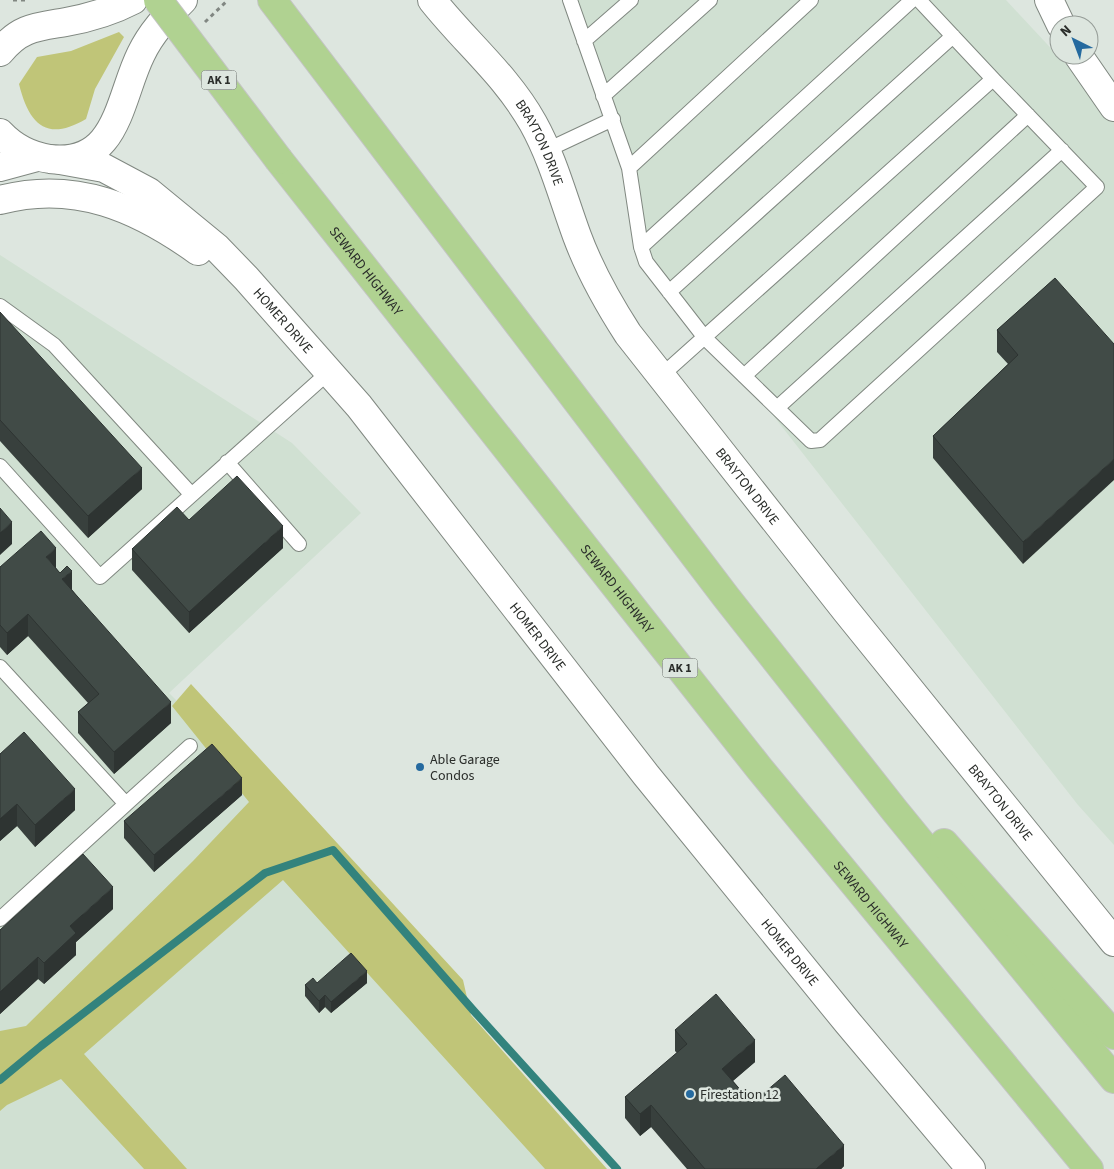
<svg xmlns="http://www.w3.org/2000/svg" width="1114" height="1169" font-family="'Source Sans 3',sans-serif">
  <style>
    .built { fill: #d0e0d2 }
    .green { fill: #c0c578 }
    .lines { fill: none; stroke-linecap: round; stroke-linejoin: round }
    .stream { stroke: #33837d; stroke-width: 8 }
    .service-casing { stroke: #808881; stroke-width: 16 }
    .tertiary-casing { stroke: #808881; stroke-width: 30 }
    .motorway-casing { stroke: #c3c4c3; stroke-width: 30 }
    .path { stroke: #818782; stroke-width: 3; stroke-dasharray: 4 4; stroke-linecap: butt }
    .service { stroke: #fff; stroke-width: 14 }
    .tertiary { stroke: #fff; stroke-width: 28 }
    .motorway { stroke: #b0d291; stroke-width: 28 }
    .motorway-bridge-casing { stroke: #c3c4c3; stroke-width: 30; stroke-linecap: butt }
    .motorway-bridge { stroke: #b0d291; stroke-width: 28 }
    .wall { fill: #38403d }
    .shaded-wall { fill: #2e3432 }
    .building { fill: #414b47; stroke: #2e3432 }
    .poi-dot { fill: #256a9f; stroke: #dde6df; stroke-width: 2 }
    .labels { text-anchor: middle; stroke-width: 5; stroke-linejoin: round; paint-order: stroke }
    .shield { fill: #dde6df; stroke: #606460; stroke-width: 1 }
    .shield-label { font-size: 12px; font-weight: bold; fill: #2a2d2a }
    .street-label { font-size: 14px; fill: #2a2d2a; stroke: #dde6df }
    .poi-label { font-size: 14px; fill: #2a2d2a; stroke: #dde6df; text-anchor: start }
  </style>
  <rect width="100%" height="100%" fill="#dde6df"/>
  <path class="built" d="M563,0H1006L1114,116V845L1078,805L653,262Z
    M0,255L292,443L361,513L169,693L271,795L601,1169H0Z"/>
  <path class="green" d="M119,32L124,37L95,89L86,119C47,142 29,125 19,84L37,57L71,51Z
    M191,684L463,980L471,1015L607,1169H545L283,880L84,1054L187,1169H144L61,1079L7,1105L0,1111V1031L26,1026L193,861L249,802L172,706Z"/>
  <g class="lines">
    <path class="stream" d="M0,1080L41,1046L265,873L333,850L473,1010L617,1169"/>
    <g class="service-casing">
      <path id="service" d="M570,0L629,168L641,247L646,262L705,338L811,441L820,440L1097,187L993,79
        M584,41L631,0
        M603,96L710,0
        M547,150L613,119
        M629,168L811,0
        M641,247L912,0
        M669,292L953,36
        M0,306L54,345L191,494
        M661,376L993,79L919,0
        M744,376L1028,115
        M777,408L1062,150
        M227,462L299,544
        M0,466L100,577L330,371
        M0,667L126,804L0,919
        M126,804L190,746"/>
    </g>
    <g class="tertiary-casing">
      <g id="tertiary">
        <path id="s1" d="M432,0C466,43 506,75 533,123C553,159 563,198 577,236C590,271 608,303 628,334L847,612L1114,942"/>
        <path d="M1049,0L1061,25"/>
        <path d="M0,52C20,27 37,27 66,22C88,18 112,11 133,0"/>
        <path d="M1078,55L1114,107"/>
        <path d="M0,133C14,148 30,156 50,159C118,167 119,98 141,54C151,33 166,17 183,0"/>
        <path id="s2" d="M60,160L104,168L149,192L216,247L246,278L359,406L646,775L848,1023L971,1169"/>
        <path d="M0,167L37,157"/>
        <path d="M0,200C75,180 138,208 198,251"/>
      </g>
    </g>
    <g class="motorway-casing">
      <g id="motorway">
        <path d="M272,0L726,597L895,811L1114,1079"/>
        <path id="s3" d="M279,160L759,768L1089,1169"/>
        <path d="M944,843L1114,1035"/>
      </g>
    </g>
    <path class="path" d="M13,0H26
      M205,22L228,0"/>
    <use href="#service" class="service"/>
    <use href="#tertiary" class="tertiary"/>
    <use href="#motorway" class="motorway"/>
    <g class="motorway-bridge-casing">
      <path id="motorway-bridge" d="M158,0L279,160"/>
    </g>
    <use href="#motorway-bridge" class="motorway-bridge"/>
  </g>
  <path class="wall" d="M1055,278L1023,564L933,458V436L1008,364L997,352V330Z
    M0,312L142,489L88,538L0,441Z
    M189,520L283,548L189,633L132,570V549Z
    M0,567L56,568L171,723L114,774L78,733V712L88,703L28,636L7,655L0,647Z
    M0,754L75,810L35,847L17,826L0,841Z
    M242,795L154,872L124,838V821Z
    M113,909L76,942V955L44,984L38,979L0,1014V930Z
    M317,983H367L331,1013L325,1007L319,1013L305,996V985Z
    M675,1030L755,1062L733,1081L752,1103L844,1166L841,1169H687L651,1127L640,1136L625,1118V1097L677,1053L675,1051Z"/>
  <path class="shaded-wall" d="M1114,459V480L1023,564V542Z
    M142,468V489L88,538V516Z
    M12,522V544L0,555V533Z
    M283,526V548L189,633V612Z
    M56,548V569L46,557Z
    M72,571V593L62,579Z
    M28,614V636L7,655V633Z
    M171,702V723L114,774V752Z
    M242,778V795L154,872V855Z
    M75,789V810L35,847V825Z
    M17,804V826L0,841V819Z
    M113,887V909L76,942V955L44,984V963L70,926Z
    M38,957V979L0,1014V992Z
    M367,971V983L331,1013V1002Z
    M325,995V1007L319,1013V1001Z
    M755,1040V1062L722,1090V1069Z
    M651,1105V1127L640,1136V1114Z
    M844,1145V1166L841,1169H816Z"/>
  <path class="building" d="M1055,278L1114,344V459L1023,542L933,436L1018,355L997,330Z
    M0,312L142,468L88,516L0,420Z
    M237,476L283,526L189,612L132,549L177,507L189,520Z
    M0,508L12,522L0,533Z
    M41,531L56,548L46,557L60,573L67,566L72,571L62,579L171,702L114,752L78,712L99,694L28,614L7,633L0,625V567Z
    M24,732L75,789L35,825L17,804L0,819V754Z
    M212,744L242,778L154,855L124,821Z
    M83,854L113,887L70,926L76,933L44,963L38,957L0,992V930Z
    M351,953L367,971L331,1002L325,995L319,1001L305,985L313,978L317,983Z
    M716,994L755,1040L722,1069L752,1103L785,1075L844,1145L816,1169H705L651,1105L640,1114L625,1097L687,1044L675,1030Z"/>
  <g class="poi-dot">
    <circle cx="420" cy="767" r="5"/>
    <circle cx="690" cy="1094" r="5"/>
  </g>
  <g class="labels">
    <g class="shield">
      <rect x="201.5" y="70.5" width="35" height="19" rx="4"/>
      <rect x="662.5" y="658.5" width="35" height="19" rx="4"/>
    </g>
    <g class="shield-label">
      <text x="219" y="84">AK 1</text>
      <text x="680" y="672">AK 1</text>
    </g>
    <g class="street-label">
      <text dy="5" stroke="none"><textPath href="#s1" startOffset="180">BRAYTON DRIVE</textPath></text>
      <text dy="5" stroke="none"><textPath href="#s3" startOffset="141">SEWARD HIGHWAY</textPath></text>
      <text dy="5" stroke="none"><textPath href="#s2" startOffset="282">HOMER DRIVE</textPath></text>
      <text dy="5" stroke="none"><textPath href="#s1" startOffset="585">BRAYTON DRIVE</textPath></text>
      <text dy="5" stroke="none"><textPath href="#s3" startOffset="546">SEWARD HIGHWAY</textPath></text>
      <text dy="5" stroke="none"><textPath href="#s2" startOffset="688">HOMER DRIVE</textPath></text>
      <text dy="5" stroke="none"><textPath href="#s1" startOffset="990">BRAYTON DRIVE</textPath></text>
      <text dy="5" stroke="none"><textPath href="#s3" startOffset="951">SEWARD HIGHWAY</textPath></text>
      <text dy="5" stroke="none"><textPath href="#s2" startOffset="1092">HOMER DRIVE</textPath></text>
    </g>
    <g class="poi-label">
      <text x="430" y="764">Able Garage<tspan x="430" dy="16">Condos</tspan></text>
      <text x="700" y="1099">Firestation 12</text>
    </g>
  </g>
  <g transform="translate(1074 40) rotate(318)"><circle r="24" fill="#dde6df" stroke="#959c97"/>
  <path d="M0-4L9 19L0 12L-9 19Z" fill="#256a9f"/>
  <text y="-8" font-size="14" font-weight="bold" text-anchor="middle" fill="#2a2d2a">N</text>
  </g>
</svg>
